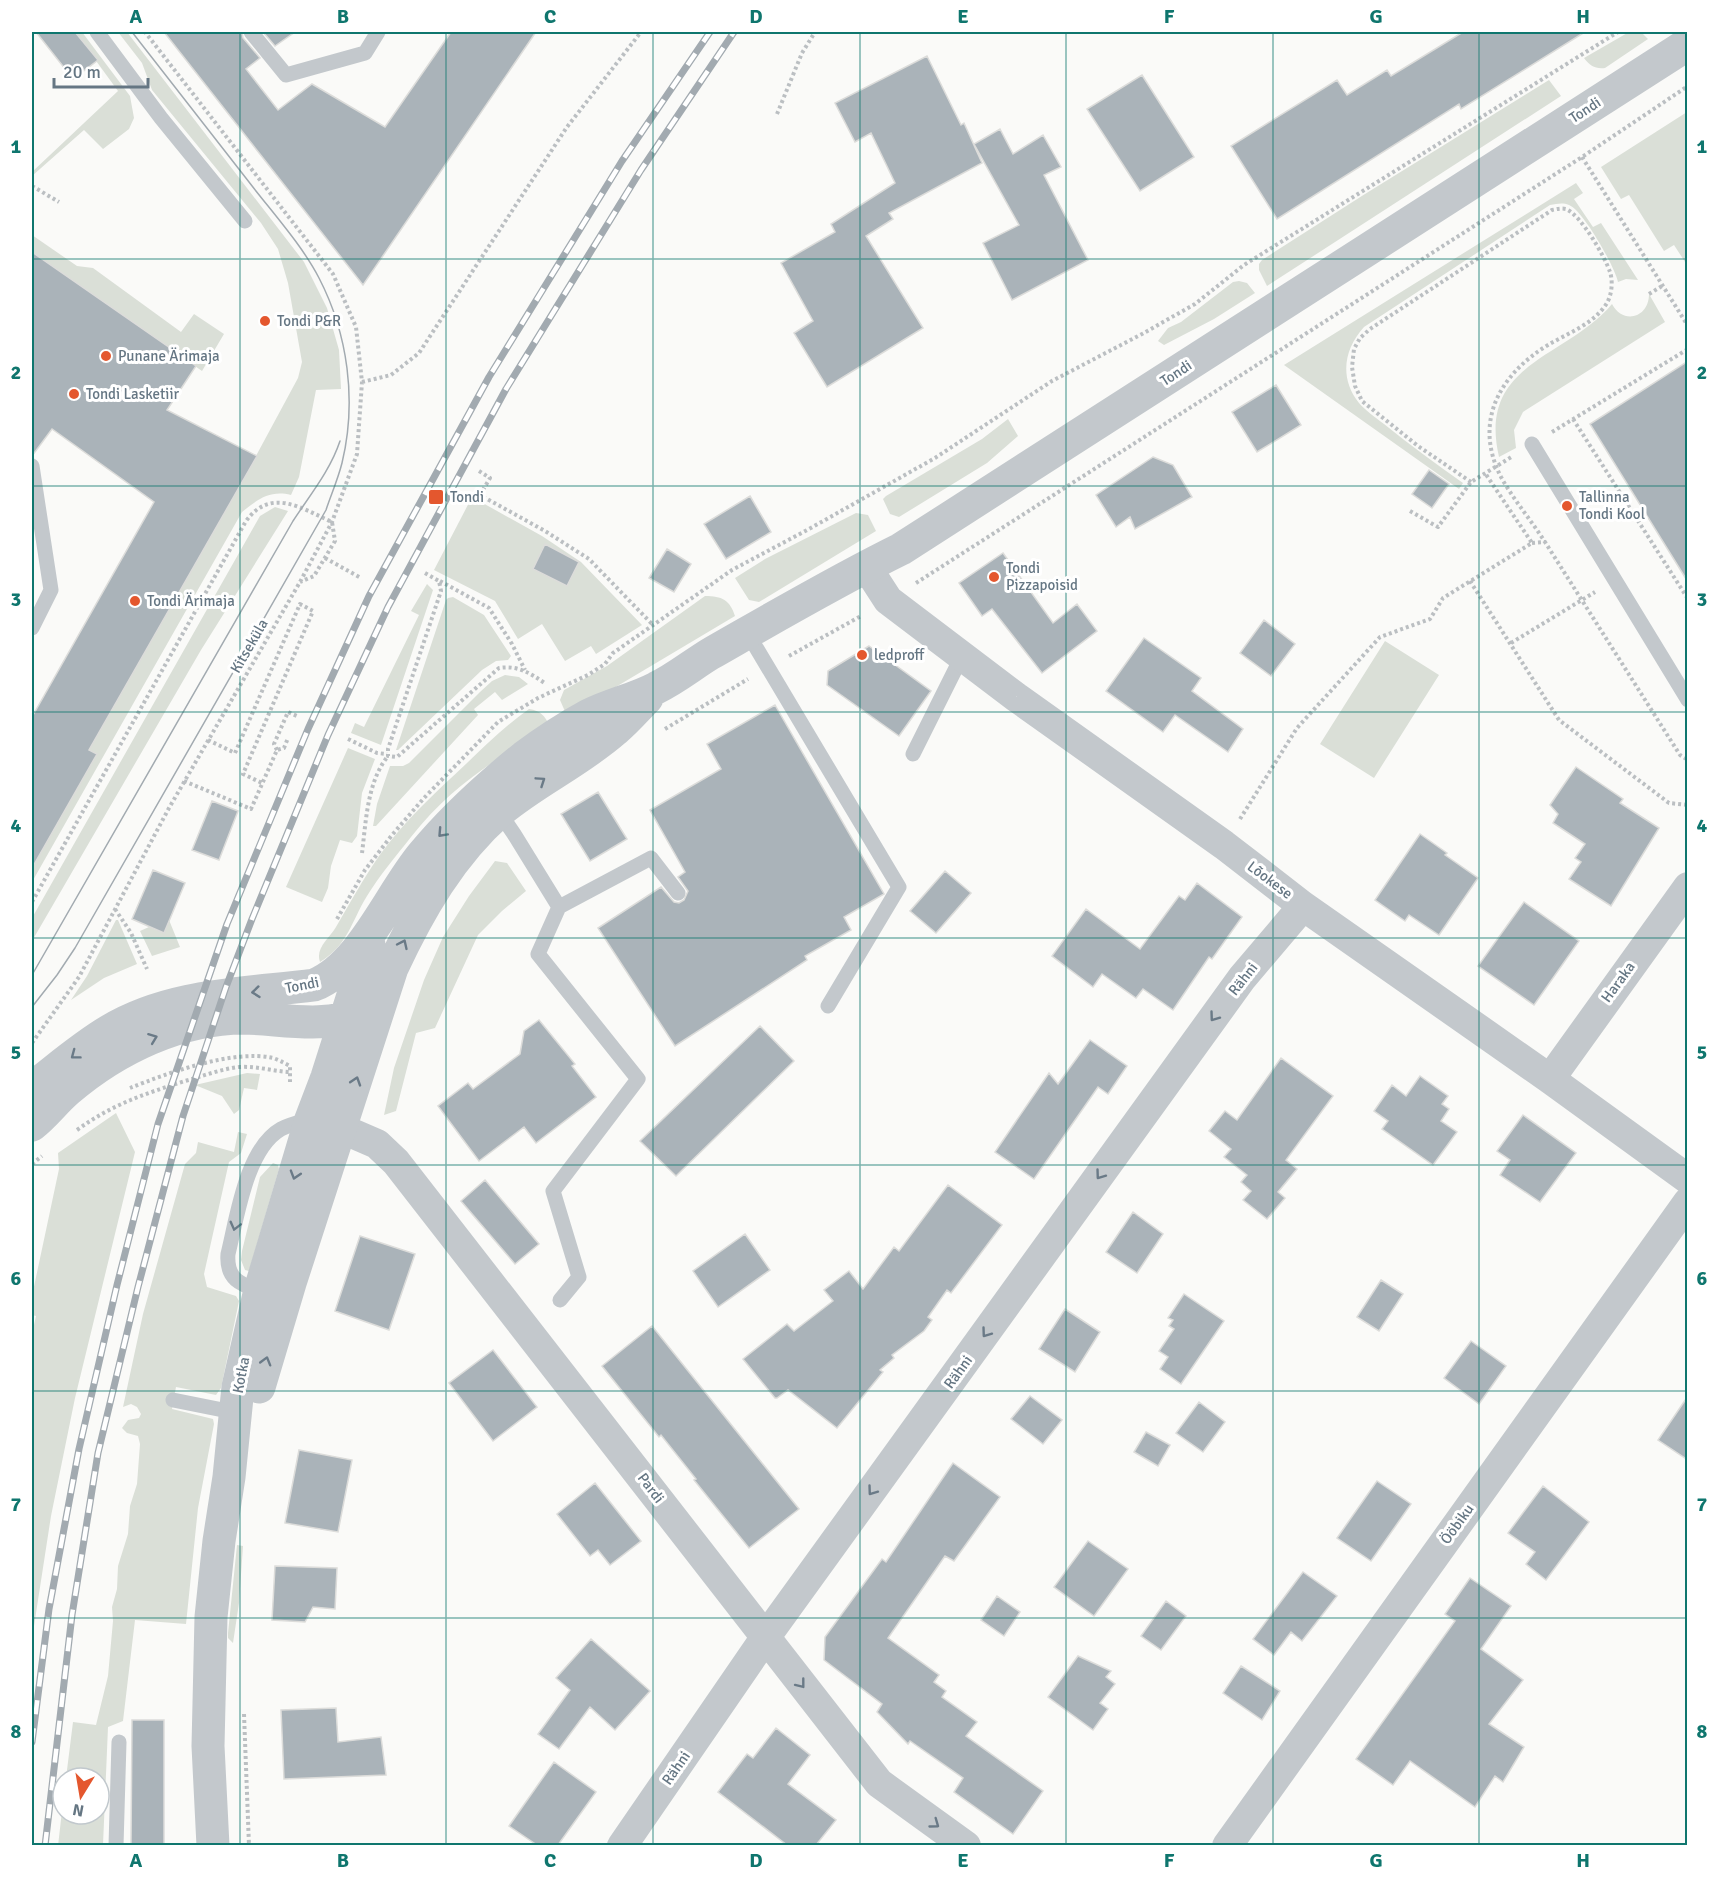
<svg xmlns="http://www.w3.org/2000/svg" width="1719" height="1877" font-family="Signika,sans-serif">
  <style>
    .green { fill: #dadfd7 }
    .building { fill: #aab3b9; stroke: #dcdcda; stroke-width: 1.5 }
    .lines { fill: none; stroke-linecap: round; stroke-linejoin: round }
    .path { stroke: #bbbfc2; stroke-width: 4; stroke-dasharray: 3 3; stroke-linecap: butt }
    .service { stroke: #c3c8cc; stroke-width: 15 }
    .minor { stroke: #c3c8cc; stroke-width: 30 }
    .tertiary { stroke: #c3c8cc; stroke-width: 33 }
    .tram { stroke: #a2aab0; stroke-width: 1.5 }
    .rail-casing { stroke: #a2aab0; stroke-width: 7 }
    .rail { stroke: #fff; stroke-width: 4.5; stroke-dasharray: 14; stroke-linecap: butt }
    .oneway { stroke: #6a7a87 }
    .grid { fill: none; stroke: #0f766e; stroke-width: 1.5; stroke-opacity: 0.55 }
    .poi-dot { fill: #e4572e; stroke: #fff; stroke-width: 2 }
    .labels { text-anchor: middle; stroke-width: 6; stroke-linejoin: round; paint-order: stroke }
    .street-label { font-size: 15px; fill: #657683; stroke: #fff }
    .poi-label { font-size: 15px; fill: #657683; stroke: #fff; text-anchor: start }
    .neatline { fill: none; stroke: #0f766e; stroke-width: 2 }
    .grid-label { font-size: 20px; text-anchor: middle; font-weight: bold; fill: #0f766e }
  </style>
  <rect width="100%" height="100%" fill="#fafaf8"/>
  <path class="green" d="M75,32H82L130,96L134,118L129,129L103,149L84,130L32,176V172L118,91Z
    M118,32H127L304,262L327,308L339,350L341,389L316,390L299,477L291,495C270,490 258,499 242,512L32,882V868L97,754L89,750L257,454L298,378L302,362L288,283L278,249L261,223L152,90L142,63Z
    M1629,32H1641L1648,39L1605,68C1595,69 1590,66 1584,58Z
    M1549,80L1561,96L1267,286L1259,270V264L1262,260L1365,194Z
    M1687,112V265L1674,245L1664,251L1629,195L1621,199L1601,167Z
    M1576,183L1583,193L1574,199L1593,227L1601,223L1638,280L1626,279L1618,282C1615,267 1583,210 1569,205C1562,202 1557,204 1550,205L1364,327C1344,349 1339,378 1359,403C1366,411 1376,418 1384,424C1410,445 1436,464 1463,483L1459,489L1284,365Z
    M32,235L77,266L93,268L181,332L194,314L224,334L202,371L32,252Z
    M1239,281L1247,283L1255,293L1214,319L1164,345L1158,341L1168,328L1181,322L1233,282Z
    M1649,294L1665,322L1523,412L1514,430L1516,448L1499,457C1477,362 1566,359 1612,304C1623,325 1649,318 1649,294Z
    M1008,419L1018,436L987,463L899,517L890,514L883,499L886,496L982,439Z
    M472,497L542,536L581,562L642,625L596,654L591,646L565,661L542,624L518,639L495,601L434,570Z
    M275,507L288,511L201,650L32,941V918L260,516Z
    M856,513L868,515L876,531L759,602L749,600L735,578L765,559Z
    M427,584L433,590L431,596L381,745L351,733L355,723L364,727L419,615L411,611Z
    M705,596C722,596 730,600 735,616L567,716L560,700L564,690L607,666Z
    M453,597L484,615L511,656L508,660L496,661L482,670L398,750H396L446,600L448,598Z
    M1385,641L1439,675L1374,778L1320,744Z
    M505,675L519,677L528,684L502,700L495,692L474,709L478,715L376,826H373L377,804L390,766H403L409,763L480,692L492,681Z
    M529,709C541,711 544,715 550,726C495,760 452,785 411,837C396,856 380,875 367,896C351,922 348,945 320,962C315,948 329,939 336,927C350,903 363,879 379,856C404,821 436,792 467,763C487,744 506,725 529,709Z
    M348,748L375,759L362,793L357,836L352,843L340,840L331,866L328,888L322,902L286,887Z
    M495,861L507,863L526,891L502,911L478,935L435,1028L416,1033L396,1111L384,1115L394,1068L424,980L443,937L469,896Z
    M116,920H118L137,964L104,978L71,1000L87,976Z
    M169,920L180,947L152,956L140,931L149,927L164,933Z
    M247,1073L260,1074L257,1090L244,1088L239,1110L234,1114L222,1096L195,1085Z
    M116,1113L135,1152L75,1398L51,1516L32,1639V1334L36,1316L32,1315V1296L59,1169L58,1153Z
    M238,1132L247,1134L241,1153L229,1162L204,1274L207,1287L236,1296L239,1301L221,1388L216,1395L176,1387L172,1409L209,1418L213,1419L214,1424L198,1508L186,1624L135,1620L123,1721L108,1727L103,1845L58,1846L63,1802V1814H99V1778H66L73,1722L96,1725L108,1676L113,1621L112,1607L117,1589L118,1566L128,1534L130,1506L137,1484L140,1444L138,1436L127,1433L122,1428L128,1420L139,1418L141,1414L137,1407L131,1404L123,1407L143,1314L185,1164L196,1153L198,1142L234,1152Z
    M273,1163L278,1165L279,1169L249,1271L245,1270L241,1260L242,1251L260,1177Z
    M237,1545L243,1546L239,1603L233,1643L228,1638V1633Z"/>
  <path class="building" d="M36,32H75L98,60L73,79Z
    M164,32H242L243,38L260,58L246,69L278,110L312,84L385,127L451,32H536L363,285Z
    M263,32H295L275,46Z
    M1463,32H1585L1461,109L1459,104L1277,219L1231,146L1337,80L1347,95L1387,70L1391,76Z
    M927,56L961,125L964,123L982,163L889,213L893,219L866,236L923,328L827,387L794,333L813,321L781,263L835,232L831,224L895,183L871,133L855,142L835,103Z
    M1142,75L1194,157L1140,191L1087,109Z
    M1000,129L1013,154L1043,135L1061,167L1044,175L1088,260L1012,300L983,243L1019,225L974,144Z
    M32,252L196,366L167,410L257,456L89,750L97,754L32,868V717L154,502L52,429L32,456Z
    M1688,361V582L1590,424Z
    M1276,385L1301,425L1257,452L1232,412Z
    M1153,457L1173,465L1192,497L1135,529L1130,517L1116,527L1096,495Z
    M1429,470L1449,484L1432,508L1412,494Z
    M750,496L771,532L726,559L704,524Z
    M545,544L579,562L567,586L533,569Z
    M667,549L691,564L674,592L649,578Z
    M1003,553L1053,623L1077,604L1097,631L1042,673L992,609L982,616L959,583Z
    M1264,620L1295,644L1271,676L1240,653Z
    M1144,638L1201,678L1192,691L1243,729L1228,752L1175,715L1163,732L1106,691Z
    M869,646L931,691L899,736L827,685L828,671Z
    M775,705L884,894L844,917L851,930L805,956L807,960L675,1046L598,928L661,887L674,902L679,903L684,900L688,891L678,877L685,872L650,810L721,769L707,744Z
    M1576,767L1623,799L1620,803L1659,828L1611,906L1569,879L1581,862L1575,858L1585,844L1553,823L1558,814L1550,805Z
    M598,792L627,839L590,861L561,814Z
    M212,801L238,811L219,860L192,850Z
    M1420,834L1447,853L1445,855L1478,878L1439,935L1409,915L1405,921L1375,900Z
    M153,870L185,883L164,933L132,919Z
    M945,871L971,893L936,933L910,911Z
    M1197,883L1242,917L1212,959L1209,957L1173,1010L1143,989L1136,998L1102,974L1093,987L1052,956L1086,909L1140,949L1179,896L1185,900Z
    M1524,902L1579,941L1534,1005L1478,966Z
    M539,1020L575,1064L572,1066L596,1097L536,1143L524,1127L479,1161L438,1106L468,1083L473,1089L520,1054L524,1031Z
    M760,1026L794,1061L676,1176L640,1141Z
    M1090,1040L1127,1066L1108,1094L1098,1087L1034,1179L995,1152L1049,1073L1058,1084Z
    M1281,1058L1333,1096L1286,1160L1297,1169L1278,1192L1285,1198L1267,1219L1243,1200L1251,1191L1241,1182L1247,1175L1224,1157L1231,1149L1209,1131L1225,1111L1237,1120Z
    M1420,1076L1448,1096L1442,1104L1449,1109L1441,1121L1457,1132L1433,1165L1382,1129L1388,1121L1374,1111L1392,1085L1406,1096Z
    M1523,1115L1576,1153L1540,1202L1500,1175L1510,1160L1497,1151Z
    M485,1180L539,1244L515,1264L461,1201Z
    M948,1185L1002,1225L951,1293L947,1290L928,1317L932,1320L924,1331L892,1355L894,1358L880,1370L883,1372L837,1428L788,1390L777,1398H775L743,1359L787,1324L794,1331L833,1301L824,1290L849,1271L863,1289L894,1247L899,1251Z
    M1133,1212L1163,1234L1137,1273L1106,1252Z
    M745,1234L770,1270L718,1307L693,1271Z
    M360,1236L415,1254L389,1330L335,1311Z
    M1381,1280L1403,1294L1379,1331L1357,1317Z
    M1184,1294L1224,1321L1181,1384L1160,1369L1168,1357L1159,1351L1174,1329L1169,1326L1173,1320L1168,1318Z
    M1065,1309L1100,1332L1075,1372L1039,1349Z
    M652,1326L799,1509L749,1548L694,1480L696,1479L661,1435L659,1437L602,1366Z
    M1471,1341L1506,1366L1479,1404L1444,1378Z
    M493,1350L537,1407L493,1441L449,1383Z
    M1030,1396L1062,1420L1043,1444L1011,1419Z
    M1688,1396V1460L1658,1440Z
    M1199,1402L1225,1422L1203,1452L1176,1433Z
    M1146,1432L1170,1445L1158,1466L1134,1452Z
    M299,1450L352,1460L338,1532L285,1523Z
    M953,1463L1000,1497L954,1561L945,1556L888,1638L939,1675L934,1682L946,1691L942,1697L977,1722L966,1736L1043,1791L1013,1834L954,1792L963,1778L910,1741L908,1744L877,1712L882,1704L824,1660L825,1637L882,1559L886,1562Z
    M1377,1481L1411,1504L1371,1561L1337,1538Z
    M595,1483L641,1541L610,1565L598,1550L590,1556L557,1514Z
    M1543,1486L1589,1522L1546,1580L1526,1564L1535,1552L1508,1533Z
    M1088,1541L1128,1569L1094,1616L1054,1587Z
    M275,1566L337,1568L335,1609L313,1607L305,1622L272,1620Z
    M1303,1572L1337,1596L1302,1641L1291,1632L1274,1655L1253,1639Z
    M1470,1578L1511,1606L1481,1649L1523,1680L1489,1724L1524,1747L1503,1782L1495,1776L1475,1807L1410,1761L1393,1785L1356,1759L1455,1621L1445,1614Z
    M997,1596L1020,1612L1004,1636L981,1620Z
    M1166,1601L1186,1616L1161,1650L1141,1636Z
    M591,1639L650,1691L615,1730L590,1707L559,1749L538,1734L570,1690L556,1678Z
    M1078,1656L1111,1671L1106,1677L1115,1684L1100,1703L1108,1709L1093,1730L1048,1697Z
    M1241,1666L1280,1691L1262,1720L1223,1693Z
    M336,1708L338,1742L381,1737L386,1775L284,1779L281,1710Z
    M132,1720H164V1845H131Z
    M776,1728L810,1755L788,1784L836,1820L816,1845H787L718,1792L747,1754L753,1758Z
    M554,1762L596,1792L558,1845H537L509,1826Z"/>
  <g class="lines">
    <path class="path" d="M777,114L802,53L815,32
      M1582,157L1688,326
      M32,186L59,202
      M1649,294L1662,286
      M362,382L391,375L419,353L567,127L641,32
      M1573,419L1688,599
      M1552,432L1688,349
      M479,471L490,478L480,495L545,531L589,559L652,624
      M1471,482L1418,446L1362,401L1355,386L1352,367L1354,349L1360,338L1370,329L1552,210C1557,209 1561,208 1566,209C1581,215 1605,257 1610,272C1613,281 1612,294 1607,303C1594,324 1568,333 1548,345C1499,375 1473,422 1501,477C1513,499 1531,520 1545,542
      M1410,511L1438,527L1471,482L1513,456
      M1532,543L1545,542L1680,755L1688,760
      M325,558L361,578
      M425,573L439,581L441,591L388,749V756L397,757L499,668C518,665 530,673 546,684
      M440,581L489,608L512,644L525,670
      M1470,581L1559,720L1669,803L1688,805
      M916,583L1582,157L1688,86
      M1511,643L1595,592
      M789,656L861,616
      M665,729L748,679
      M348,739L377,753L387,754
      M208,740L235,753L300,604L313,611L243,774L262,783
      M277,750L274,744L288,712L297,716
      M184,781L251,809L277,750L284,748L288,738
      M1240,819L1297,728L1380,637L1430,619L1443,598L1532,543L1485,473
      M362,853C366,822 367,782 388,756
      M32,902L246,521C271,487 301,508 332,522L335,541L314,576L300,582
      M115,909L131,933L147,969
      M337,919L365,870L392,835L424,798L498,722L538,698L588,675L605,664L613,653L732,570L809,529L935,458L1052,381L1142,334L1195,304L1244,265L1618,32
      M32,1043L79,977L169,808L300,582L332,522L357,454L362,382L356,327L333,274L145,32
      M130,1088C168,1073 233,1049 273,1058C279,1060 284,1063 290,1066V1082
      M77,1130C113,1104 144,1094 185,1081C203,1076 221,1069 239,1067C257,1066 272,1071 289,1072
      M32,1164L42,1156
      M244,1714L249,1846"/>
    <path class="service" d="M97,32L161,118L245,221
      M251,32L286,75L365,53L378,32
      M1532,444L1688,700
      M32,466L51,590L32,628
      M748,634L899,887L828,1006
      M913,754L962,656
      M497,809L514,834L559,907L538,954L638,1079L553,1191L579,1277L560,1300
      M559,907L651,858L678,893
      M262,1291C240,1285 226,1279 228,1254C237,1218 246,1149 281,1129C290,1124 301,1122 311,1119
      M173,1400L238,1413
      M116,1846L119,1742"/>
    <path class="minor" d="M866,566L888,600L1016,697L1224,845L1303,906L1550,1079L1688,1179
      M1550,1079L1688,887
      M340,1128L377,1144L396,1162L879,1783L966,1846
      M622,1846L765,1638L1242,978L1303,906
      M1227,1846L1688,1202"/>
    <path class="tertiary" d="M32,1088C57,1069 82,1047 109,1031C170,994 245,994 314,985C362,966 390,893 423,854C452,819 488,786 524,757C544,742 567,727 589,715C611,704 635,699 656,688C675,679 692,665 710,654C773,618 836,581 901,549L1688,44
      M32,1125C45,1115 55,1101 68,1090C116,1049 180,1018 244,1018C284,1019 323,1029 362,1013
      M259,1387L290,1283L392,968C419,910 451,854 500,811C536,781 580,761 615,730C627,720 637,708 647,698
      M213,1846L208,1746L211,1617L219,1541L229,1477L238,1387L260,1290L311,1119L327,1077L369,945"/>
    <path class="tram" d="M32,975L293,521C310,495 330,471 340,441
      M32,1007L57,975L75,948L326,510C331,495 338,479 342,463C357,401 348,334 319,278C302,245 272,212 249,182C210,132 171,82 132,32"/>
    <g class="rail-casing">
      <path id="rail" d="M32,1742L49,1609L79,1449L117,1285L158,1124L227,924L308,729L369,596L489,377L622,161L710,32
        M45,1846L72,1615L98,1453L138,1287L183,1116L226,987L252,919L328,735L388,607L506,389L641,170L734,32"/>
    </g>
    <use href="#rail" class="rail"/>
  </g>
  <defs><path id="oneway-chevron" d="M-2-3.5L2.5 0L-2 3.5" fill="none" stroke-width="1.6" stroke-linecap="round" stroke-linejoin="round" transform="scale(1.5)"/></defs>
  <g class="oneway">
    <use href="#oneway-chevron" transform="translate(541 781) rotate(-34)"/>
    <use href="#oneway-chevron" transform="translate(442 833) rotate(133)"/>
    <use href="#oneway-chevron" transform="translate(403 944) rotate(-65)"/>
    <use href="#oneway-chevron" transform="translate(256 992) rotate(174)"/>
    <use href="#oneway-chevron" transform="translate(1214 1017) rotate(126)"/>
    <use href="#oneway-chevron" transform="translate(153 1038) rotate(-21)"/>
    <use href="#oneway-chevron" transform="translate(75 1055) rotate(143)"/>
    <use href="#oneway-chevron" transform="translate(356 1081) rotate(-72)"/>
    <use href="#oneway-chevron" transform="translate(295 1175) rotate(107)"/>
    <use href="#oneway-chevron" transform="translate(1100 1175) rotate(126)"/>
    <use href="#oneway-chevron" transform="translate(235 1226) rotate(104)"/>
    <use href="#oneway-chevron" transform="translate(986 1333) rotate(126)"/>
    <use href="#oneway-chevron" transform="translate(266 1361) rotate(-74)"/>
    <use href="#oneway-chevron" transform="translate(872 1491) rotate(126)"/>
    <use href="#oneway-chevron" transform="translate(801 1684) rotate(52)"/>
    <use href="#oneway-chevron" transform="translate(935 1824) rotate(36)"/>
  </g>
  <path class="grid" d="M240,32V1846M446,32V1846M653,32V1846M860,32V1846M1066,32V1846M1273,32V1846M1479,32V1846M32,259H1688M32,486H1688M32,712H1688M32,938H1688M32,1165H1688M32,1391H1688M32,1618H1688"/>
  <g class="poi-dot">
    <circle cx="265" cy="321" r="6"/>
    <circle cx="106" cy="356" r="6"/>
    <circle cx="74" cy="394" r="6"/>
    <rect x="428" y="489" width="16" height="16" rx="3"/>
    <circle cx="1567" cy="506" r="6"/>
    <circle cx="994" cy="577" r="6"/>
    <circle cx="135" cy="601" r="6"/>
    <circle cx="862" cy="655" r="6"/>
  </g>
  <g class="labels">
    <g class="street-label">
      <text transform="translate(1585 110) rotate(-33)" y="5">Tondi</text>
      <text transform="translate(1176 373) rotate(-33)" y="5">Tondi</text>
      <text transform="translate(249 646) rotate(-60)" y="5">Kitseküla</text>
      <text transform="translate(1270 880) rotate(37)" y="5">Lõokese</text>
      <text transform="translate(1243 979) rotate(-52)" y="5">Rähni</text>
      <text transform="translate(1618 982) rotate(-54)" y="5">Haraka</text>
      <text transform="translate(302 985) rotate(-11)" y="5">Tondi</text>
      <text transform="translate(958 1372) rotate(-54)" y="5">Rähni</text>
      <text transform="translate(241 1375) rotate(-79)" y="5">Kotka</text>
      <text transform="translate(651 1488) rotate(53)" y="5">Pardi</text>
      <text transform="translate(1457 1524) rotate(-54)" y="5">Ööbiku</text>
      <text transform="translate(676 1768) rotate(-55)" y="5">Rähni</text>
    </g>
    <g class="poi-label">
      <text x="277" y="326">Tondi P&amp;R</text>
      <text x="118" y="361">Punane Ärimaja</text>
      <text x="86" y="399">Tondi Lasketiir</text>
      <text x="450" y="502">Tondi</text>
      <text x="1579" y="502">Tallinna<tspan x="1579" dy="17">Tondi Kool</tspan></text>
      <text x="1006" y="573">Tondi<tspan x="1006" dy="17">Pizzapoisid</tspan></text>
      <text x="147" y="606">Tondi Ärimaja</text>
      <text x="874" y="660">ledproff</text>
    </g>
  </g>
  <rect width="1719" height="1877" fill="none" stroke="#ffffff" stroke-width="66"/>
  <g transform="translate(81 1796) rotate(191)"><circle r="28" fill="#ffffff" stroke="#c1c8cd" stroke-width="1.5"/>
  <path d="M0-4.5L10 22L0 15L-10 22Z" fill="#e4572e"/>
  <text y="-9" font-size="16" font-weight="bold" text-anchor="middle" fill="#657683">N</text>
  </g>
  <path d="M54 78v9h94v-9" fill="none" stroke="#657683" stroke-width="3"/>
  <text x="63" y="78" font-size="18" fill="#657683" stroke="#ffffff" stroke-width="4.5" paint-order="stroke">20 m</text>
  <rect x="33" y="33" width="1653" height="1811" class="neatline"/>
  <g class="grid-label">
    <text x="136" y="23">A</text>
    <text x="343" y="23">B</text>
    <text x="550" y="23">C</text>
    <text x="756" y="23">D</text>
    <text x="963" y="23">E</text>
    <text x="1169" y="23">F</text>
    <text x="1376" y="23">G</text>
    <text x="1583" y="23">H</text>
    <text x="16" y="153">1</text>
    <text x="1702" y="153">1</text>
    <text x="16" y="379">2</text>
    <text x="1702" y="379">2</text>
    <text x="16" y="606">3</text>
    <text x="1702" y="606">3</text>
    <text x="16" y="832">4</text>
    <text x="1702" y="832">4</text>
    <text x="16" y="1059">5</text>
    <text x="1702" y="1059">5</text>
    <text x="16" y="1285">6</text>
    <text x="1702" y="1285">6</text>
    <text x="16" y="1511">7</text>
    <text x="1702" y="1511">7</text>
    <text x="16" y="1738">8</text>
    <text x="1702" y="1738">8</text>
    <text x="136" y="1867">A</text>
    <text x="343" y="1867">B</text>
    <text x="550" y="1867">C</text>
    <text x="756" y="1867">D</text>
    <text x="963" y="1867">E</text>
    <text x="1169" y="1867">F</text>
    <text x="1376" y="1867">G</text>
    <text x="1583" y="1867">H</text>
  </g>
</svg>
